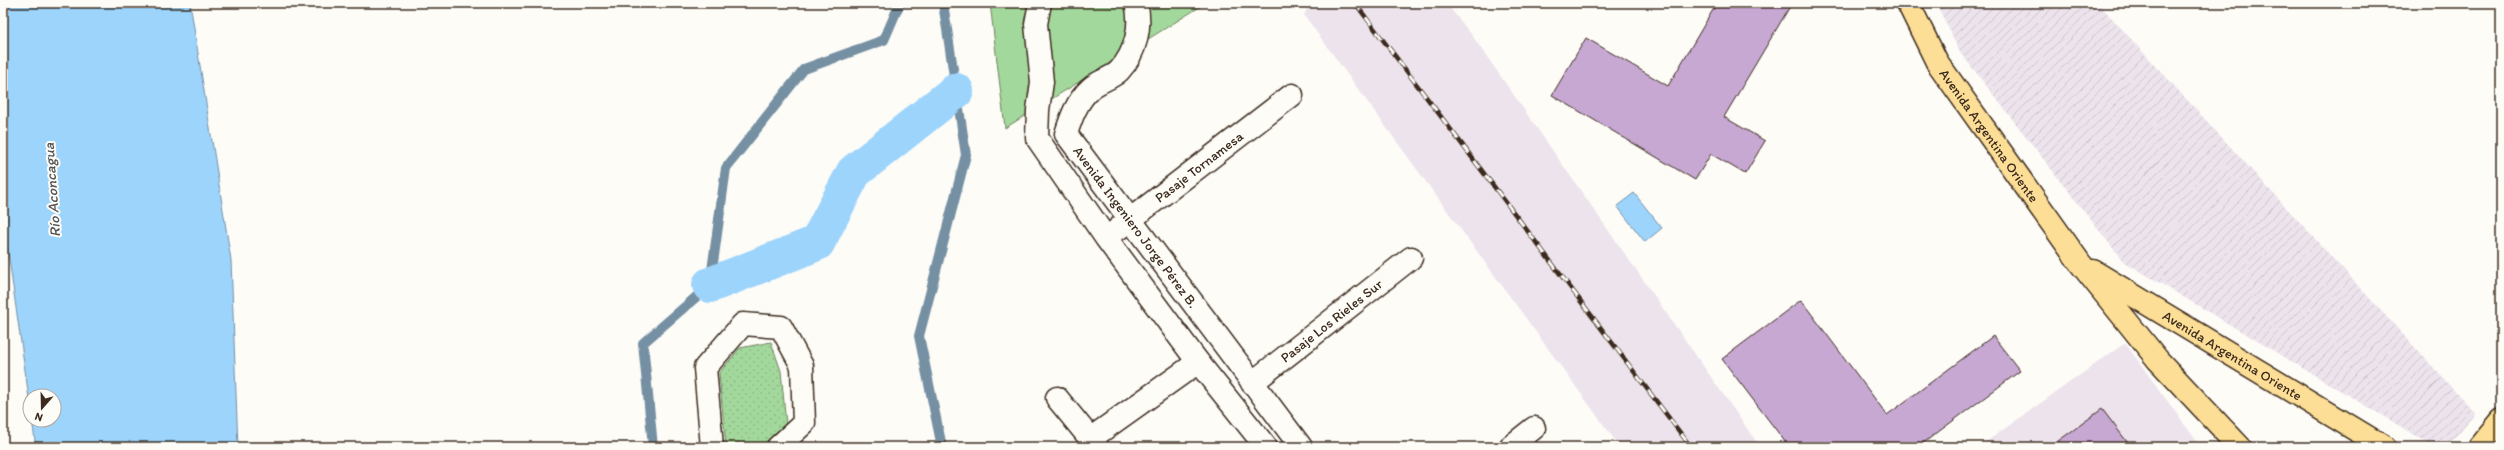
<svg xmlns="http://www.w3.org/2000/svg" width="2504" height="450" font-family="Itim,sans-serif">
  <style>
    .built { fill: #ede3ec }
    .industrial { fill: url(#industrial-furrows) }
    .grass { fill: url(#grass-dots); stroke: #6f815d }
    .park { fill: #a3d89c; stroke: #6f815d }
    .water { fill: #9dd4fc; stroke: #7690a3 }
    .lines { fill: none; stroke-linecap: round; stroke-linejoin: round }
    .stream { stroke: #7690a3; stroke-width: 10 }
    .canal { stroke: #9dd4fc; stroke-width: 36 }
    .building { fill: #c7a8d3; stroke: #3b2a1e }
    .minor-casing { stroke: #3b2a1e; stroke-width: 25 }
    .major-casing { stroke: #3b2a1e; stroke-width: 25 }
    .minor { stroke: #fdfcf7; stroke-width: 22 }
    .major { stroke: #fcde96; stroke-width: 22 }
    .rail-casing { stroke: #3b2a1e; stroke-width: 4.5 }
    .rail { stroke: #fdfcf7; stroke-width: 3; stroke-dasharray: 9; stroke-linecap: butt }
    .labels { text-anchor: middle; stroke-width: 4; stroke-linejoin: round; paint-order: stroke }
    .street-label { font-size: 14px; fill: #3b2a1e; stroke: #fdfcf7 }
    .water-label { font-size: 15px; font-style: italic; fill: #545456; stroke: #fdfcf7 }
  </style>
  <defs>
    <pattern id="industrial-furrows" width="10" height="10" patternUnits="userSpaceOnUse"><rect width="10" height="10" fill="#ede3ec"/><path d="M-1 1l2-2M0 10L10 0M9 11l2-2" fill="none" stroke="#ccc3ca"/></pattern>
    <pattern id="grass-dots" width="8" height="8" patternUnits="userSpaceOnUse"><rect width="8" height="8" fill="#a3d89c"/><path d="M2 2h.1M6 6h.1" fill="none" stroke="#8dba86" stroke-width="1.8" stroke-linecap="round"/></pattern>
  </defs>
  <rect width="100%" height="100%" fill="#fdfcf7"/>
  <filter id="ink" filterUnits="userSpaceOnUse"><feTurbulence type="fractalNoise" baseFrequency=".025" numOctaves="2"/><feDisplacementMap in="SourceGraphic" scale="8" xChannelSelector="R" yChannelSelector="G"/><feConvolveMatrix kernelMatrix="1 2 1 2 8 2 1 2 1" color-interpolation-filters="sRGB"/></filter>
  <g filter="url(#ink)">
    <path class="built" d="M1310,3H1446L1471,34L1760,447H1620L1304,15Z
      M2125,343L2201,447H1979Z"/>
    <path class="industrial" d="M1936,3H2098L2476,414L2446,447H2435L2123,261L1960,52Z"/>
    <path class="grass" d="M771,342L781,371L786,424L760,447H726L719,373L740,348Z"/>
    <path class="park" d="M990,3H1206L1005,128Z"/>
    <path class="water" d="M3,3H190L231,260L238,447H36L32,420H54V396H30V405L3,217Z
      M1634,193L1662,228L1645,242L1617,206Z"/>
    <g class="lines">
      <path class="stream" d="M653,447L643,343L710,285L726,168L804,69L884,40L900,3
        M942,447L919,336L966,155L943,3"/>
      <path class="canal" d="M710,285L817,243L854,172L956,91"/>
    </g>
    <path class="building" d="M1717,3H1792L1724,117L1765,141L1745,174L1711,154L1695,180L1552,95L1586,38L1668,86Z
      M1801,300L1887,415L1993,336L2020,371L1918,447H1789L1722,359Z
      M2102,409L2131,447H2050Z"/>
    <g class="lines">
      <g class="minor-casing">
        <g id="minor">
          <path d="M1040,3L1036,24L1042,82L1038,110L1037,138L1106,238L1198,362L1266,447"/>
          <path id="s1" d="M1136,3C1142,26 1136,53 1119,71C1111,79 1098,81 1090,89C1077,101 1071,118 1066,134L1301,447"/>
          <path id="s2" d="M1118,229L1292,95"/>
          <path id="s3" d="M1252,383L1411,258"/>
          <path d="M1057,398L1097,447"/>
          <path d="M1090,439L1198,362"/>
          <path d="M712,447L705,368L743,324L781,327L802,366L804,423L778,447"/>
          <path d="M1510,447L1534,428"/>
        </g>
      </g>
      <g class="major-casing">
        <g id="major">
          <path id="s4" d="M1908,3L1937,62L2080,263L2158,360L2240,447"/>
          <path id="s5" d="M2093,271L2384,447"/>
          <path d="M2479,447L2501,420"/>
        </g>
      </g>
      <use href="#minor" class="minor"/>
      <use href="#major" class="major"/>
      <g class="rail-casing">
        <path id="rail" d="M1355,3L1691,447"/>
      </g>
      <use href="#rail" class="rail"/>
    </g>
  </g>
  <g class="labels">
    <g class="street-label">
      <text dy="5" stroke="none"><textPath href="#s4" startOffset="156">Avenida Argentina Oriente</textPath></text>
      <text dy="5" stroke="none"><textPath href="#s2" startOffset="102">Pasaje Tornamesa</textPath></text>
      <text dy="5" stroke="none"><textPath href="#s1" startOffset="275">Avenida Ingeniero Jorge Pérez B.</textPath></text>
      <text dy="5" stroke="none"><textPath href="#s3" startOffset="101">Pasaje Los Rieles Sur</textPath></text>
      <text dy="5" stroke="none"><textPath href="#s5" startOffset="163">Avenida Argentina Oriente</textPath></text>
    </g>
    <g class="water-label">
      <text transform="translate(52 190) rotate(-94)" y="5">Río Aconcagua</text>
    </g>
  </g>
  <rect width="2504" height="450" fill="none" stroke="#fdfcf7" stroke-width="16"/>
  <rect x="8" y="8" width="2488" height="434" fill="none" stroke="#3b2a1e" stroke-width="1.5" filter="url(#ink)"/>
  <g transform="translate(42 408) rotate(200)"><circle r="19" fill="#fdfcf7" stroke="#afa8a0"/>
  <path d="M0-3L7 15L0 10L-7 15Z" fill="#3b2a1e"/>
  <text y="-6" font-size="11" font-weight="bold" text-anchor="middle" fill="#3b2a1e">N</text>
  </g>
</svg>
